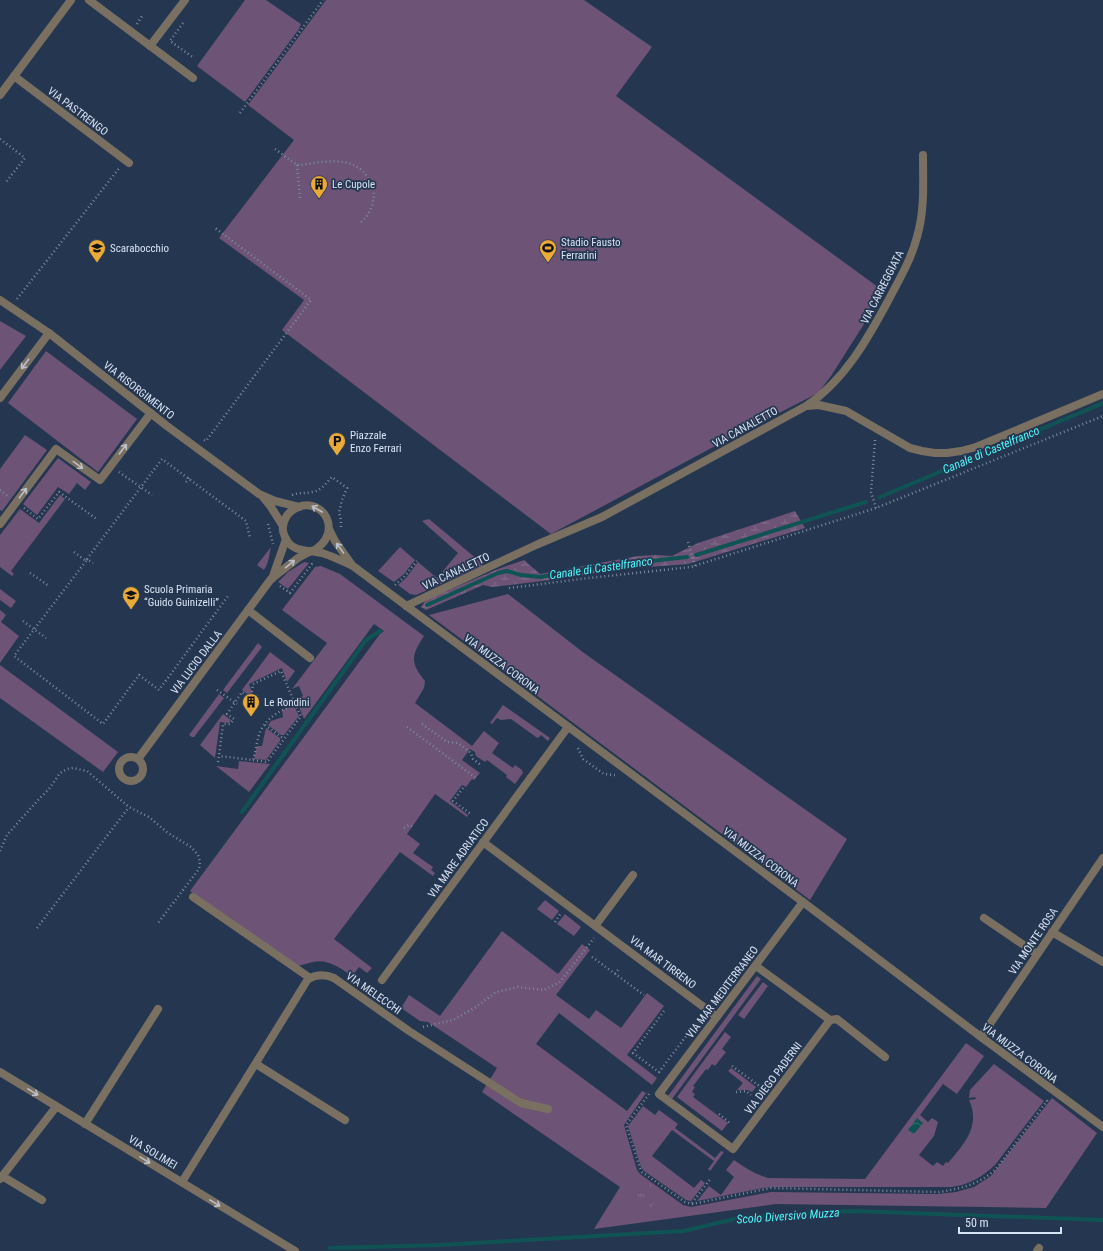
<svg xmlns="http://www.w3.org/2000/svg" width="1103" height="1251" font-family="'Roboto Condensed',sans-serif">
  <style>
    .green { fill: #6d5376 }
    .wetland { fill: url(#wetland-marsh) }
    .park { fill: url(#park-tufts) }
    .water { fill: url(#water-waves) }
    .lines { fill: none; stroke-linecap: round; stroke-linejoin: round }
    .stream { stroke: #105354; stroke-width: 4 }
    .path { stroke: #7c8a9f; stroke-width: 2.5; stroke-dasharray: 1 3; stroke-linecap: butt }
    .service { stroke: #797062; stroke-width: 8 }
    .minor { stroke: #797062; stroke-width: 8 }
    .tertiary { stroke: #797062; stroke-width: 8 }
    .oneway { stroke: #bcc0c8 }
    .labels { text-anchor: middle; stroke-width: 3.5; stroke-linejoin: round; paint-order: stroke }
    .street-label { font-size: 11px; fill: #d8e3f4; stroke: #253750 }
    .poi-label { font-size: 11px; fill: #d8e3f4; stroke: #253750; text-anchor: start }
    .water-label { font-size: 12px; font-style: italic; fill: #4cf6fa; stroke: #253750 }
  </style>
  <defs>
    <pattern id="wetland-marsh" width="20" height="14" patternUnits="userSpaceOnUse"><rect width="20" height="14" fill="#6d5376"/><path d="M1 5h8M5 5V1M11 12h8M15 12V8" fill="none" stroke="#816c8a"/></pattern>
    <pattern id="park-tufts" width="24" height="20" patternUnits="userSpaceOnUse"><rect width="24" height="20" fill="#6d5376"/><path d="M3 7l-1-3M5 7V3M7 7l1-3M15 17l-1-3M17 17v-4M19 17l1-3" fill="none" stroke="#816c8a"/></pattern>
    <pattern id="water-waves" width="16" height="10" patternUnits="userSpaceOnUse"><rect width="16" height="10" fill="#105354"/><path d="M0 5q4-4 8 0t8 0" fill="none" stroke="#326c6d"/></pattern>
  </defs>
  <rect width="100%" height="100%" fill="#253750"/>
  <path class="green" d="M245,0H266L301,24L299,29L245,102L197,66Z
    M326,0H584L652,47L616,96L878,287L864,324L831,376L818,393L732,437L551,534L282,330L304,300L219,238L294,140L248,105Z
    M0,321L26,336L0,370Z
    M46,351L137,419L98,472L8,403Z
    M25,435L47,450L2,511L0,510V469Z
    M58,458L91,482L85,490L77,483L69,494L58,487L37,515L23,504Z
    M60,495L65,499L11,571L14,574L12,576L0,567V535L20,509L39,523Z
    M429,519L484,565L416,595L410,594L398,585L406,578L418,562L437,578L458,553L422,521Z
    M271,547C269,555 269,563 264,570L257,565Z
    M400,547L415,560L404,574L394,582L378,571Z
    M304,562L309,563L288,589L278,582L288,572Z
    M321,566L340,574L424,636C411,656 410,662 425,681L424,688L415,703L472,746L484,731L499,743L492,753L513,768L515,765L522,770L523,773L515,784L506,777L507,775L487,760L485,762L476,756L475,752L470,749L462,760L480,773L474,780L472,779L466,787L462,785L450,801L468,815L467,817L435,794L407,834L420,844L413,853L433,867L431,870L435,873L433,876L400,852L334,939L372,968L367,973L359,967L353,975L362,982L361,983C347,973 331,958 313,962C308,963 303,965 298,966L190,891L380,634L384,631L374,624L304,719L297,702L302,700L300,697L303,696L299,686L292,689L327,643L282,610L315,567Z
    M0,589L16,601L11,608L0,600Z
    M508,594L584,653L847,839L810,900L429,615Z
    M0,610L6,615L1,622L19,636L0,663Z
    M258,643L262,647L227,693L223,690Z
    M270,652L295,671L287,682L282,668L249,684L252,693L249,695L242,690Z
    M0,665L118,752L103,772L0,698Z
    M219,694L224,698L194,737H192L189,735Z
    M503,705L550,738L548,741L541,735L538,738L536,737L511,719L501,720L497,718L492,724L490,723Z
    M294,706L299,716L284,735H281L268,725L271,721L283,717L282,710Z
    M223,714L231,720L229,723L220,722L215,758L200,745Z
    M266,728L280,738V741L266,760L254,759L257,746H262Z
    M239,761L270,764L249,792L216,766L238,769Z
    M545,900L559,911L552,920L537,909Z
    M565,914L581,927L574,936L557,924Z
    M502,931L558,974L582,944L590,950L556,995L589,1019L596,1010L621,1028L647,993L664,1006L627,1055L657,1078L652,1085L559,1013L536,1044L627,1111L642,1091L646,1093L624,1125L637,1170L640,1174L683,1205L691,1207L771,1192L938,1194L956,1192L974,1187L991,1176L1052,1098L1097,1133L1046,1208L776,1204L594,1229L620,1187L482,1092L497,1068L428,1022L420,1021L401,1008L409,995L440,1016Z
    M757,976L761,979L672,1099L668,1096Z
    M763,982L768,986L744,1019L738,1015Z
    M725,1032L731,1037L722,1049L726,1052L715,1066L712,1064L708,1070L706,1069L693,1086L695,1087L692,1092L695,1094L693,1097L728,1123L722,1131L677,1097Z
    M966,1043L984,1056L957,1094L943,1084L920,1115L928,1122L932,1118L938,1122L934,1136L919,1155L933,1166L937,1162L943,1166L946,1162L948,1163C964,1144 981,1126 969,1100L976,1099L975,1097L969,1098L970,1090L994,1064L1044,1101L995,1165C982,1177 969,1185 951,1187H773L763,1188L697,1201L709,1186L721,1195L734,1177L726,1170L734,1160C745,1168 755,1174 768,1178L865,1179Z
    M731,1068L756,1087L752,1092L748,1090H737L743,1083L728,1071Z
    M643,1106L655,1115L659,1110L678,1124L675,1128L715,1158L721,1151L724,1152L710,1171L708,1169L714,1161L672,1130L652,1156L694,1188L701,1180L705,1183L691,1201L686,1200L644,1171L641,1167L628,1126Z"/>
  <path class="wetland" d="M795,511L805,528L688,564L621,569L558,579L510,585L492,587L483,585L426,610L421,607L426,600L498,569L524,560L540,574L638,556L656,555L672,556L698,543Z"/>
  <path class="park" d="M642,1179L661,1193L647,1213L627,1199Z"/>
  <path class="water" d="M917,1118L923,1123L914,1134L908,1130Z"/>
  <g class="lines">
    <path class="stream" d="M880,497L1103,403
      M696,555L866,502
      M427,605L498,573L507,571L521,575L541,577L588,568L687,557
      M242,812L366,640L380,631
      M330,1248L440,1245L684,1231L743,1217L853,1211L1103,1220"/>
    <path class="path" d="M183,23L170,41L194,58
      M137,24L142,16
      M240,113L323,0
      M0,139L25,158L6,182
      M275,149L297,165C321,163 353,153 368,178C371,182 374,190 374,195C373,206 369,216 361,222
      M297,165L300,198
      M17,299L120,167
      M204,440L206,441L311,300L215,228
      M875,440L871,492L876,508
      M119,472L152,495
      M186,482L189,478
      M0,490L9,497
      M292,495C300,492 304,494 312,492C321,491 326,483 332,477L347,488L342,500L339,512L341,520V530
      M24,508L38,519L59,492L98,520
      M268,524L273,544
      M688,542L695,566
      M74,552L86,561L87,559L93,563
      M87,559L162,459L246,521L250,538
      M86,561L14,656L103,724L139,675L159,690L228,596
      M30,573L49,586
      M395,585L403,578L417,561
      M280,586L290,593L312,564H313
      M509,588L589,578L691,567L876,508L1103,416
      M23,621L46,638
      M217,690L237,704
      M422,724L447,742L458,743L471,753L473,759L482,766
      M265,725L284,739
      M407,727L476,778
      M578,748L583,759L604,774L615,775
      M253,760L267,762L301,716L295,704
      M218,762L219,756L223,724H230L234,719L227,714L242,692L251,698L253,684L281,671L295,704C282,710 268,716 261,730C257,738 256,751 253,760L219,756
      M463,788L453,801L472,815
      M404,828L409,825L413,827
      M0,851L7,835L39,799L49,789L60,773L67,769L73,768L87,771L129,807L149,817L168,833L191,847L198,855L200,861L199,869L158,923
      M555,922L561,913
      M37,928L129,807
      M592,957L644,995
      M615,974L618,970
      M664,1011L633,1053L659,1072L690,1031
      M423,1027L453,1020L476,1007L496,992L518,987L544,990L560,982L594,938
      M732,1066L765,1090
      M736,1092L746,1091L751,1095
      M649,1094L626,1125L640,1168L642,1172L685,1202L692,1204L771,1188L939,1192C960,1189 980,1184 996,1169L1047,1101L1045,1100
      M719,1114L730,1123
      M692,1203L711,1178"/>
    <path class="service" d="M150,46L185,0
      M0,398L49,333
      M0,524L56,449L100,480L151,413
      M248,610L310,658
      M193,897L310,978
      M984,918L1037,954
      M830,1020L837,1019L885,1057
      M85,1124L158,1009
      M2,1176L42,1200"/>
    <path class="minor" d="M89,0L193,78
      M14,76L129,163
      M807,406L819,405L846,411L910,448L922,451L935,453H947L961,451L976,447L1103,394
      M272,579L286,539
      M406,606L536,545L602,517L806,406C844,381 867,340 888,301C899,280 911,260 917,237C925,210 923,182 923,155
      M119 769a12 12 0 1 1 24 0a12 12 0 1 1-24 0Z
      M138,759L271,579L298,558L311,551
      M483,842L717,1017
      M595,926L633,875
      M1052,932L1103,962
      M756,966L830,1020L733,1149L659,1094L803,902
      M382,980L568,727
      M981,1037L1103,858
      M256,1064L345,1120
      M0,1072L295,1251
      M0,1179L56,1107
      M182,1182L308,979C317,974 325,974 334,978L409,1031L521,1103L548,1109
      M1037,1251L1039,1248"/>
    <path class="tertiary" d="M0,95L71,0
      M0,300L49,333L167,426L259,494L275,501L299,507
      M263,497L271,507L283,526
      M329,529L335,541L352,565
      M313,551C344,533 324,497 298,507C291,510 286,515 284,522C282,527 283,533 285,537C292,554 310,549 325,554C334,557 344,562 353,566L803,902L981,1037L1103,1127"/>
  </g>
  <defs><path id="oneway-shaft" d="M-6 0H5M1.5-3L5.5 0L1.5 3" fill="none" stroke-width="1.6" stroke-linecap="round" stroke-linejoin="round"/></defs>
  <g class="oneway">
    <use href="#oneway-shaft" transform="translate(25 364) rotate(127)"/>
    <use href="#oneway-shaft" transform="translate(123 449) rotate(-53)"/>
    <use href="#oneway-shaft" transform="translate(78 465) rotate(36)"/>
    <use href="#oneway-shaft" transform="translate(23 493) rotate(-53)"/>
    <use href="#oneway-shaft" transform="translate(317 509) rotate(-150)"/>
    <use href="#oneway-shaft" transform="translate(340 548) rotate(-126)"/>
    <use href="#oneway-shaft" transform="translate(290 564) rotate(-39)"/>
    <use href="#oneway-shaft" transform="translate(33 1092) rotate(31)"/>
    <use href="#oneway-shaft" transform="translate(145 1160) rotate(31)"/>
    <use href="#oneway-shaft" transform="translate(215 1203) rotate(31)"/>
  </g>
  <defs>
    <g id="building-pin" transform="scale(0.9)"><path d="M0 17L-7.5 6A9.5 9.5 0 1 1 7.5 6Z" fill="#eaaa38" stroke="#253750"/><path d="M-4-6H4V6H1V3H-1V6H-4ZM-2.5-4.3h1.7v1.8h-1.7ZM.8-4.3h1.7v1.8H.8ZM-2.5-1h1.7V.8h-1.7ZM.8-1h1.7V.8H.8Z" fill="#111"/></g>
    <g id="school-pin" transform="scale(0.9)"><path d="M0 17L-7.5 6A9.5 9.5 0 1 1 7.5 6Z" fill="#eaaa38" stroke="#253750"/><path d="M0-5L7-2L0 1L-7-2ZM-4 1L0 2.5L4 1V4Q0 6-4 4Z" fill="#111"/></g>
    <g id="stadium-pin" transform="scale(0.9)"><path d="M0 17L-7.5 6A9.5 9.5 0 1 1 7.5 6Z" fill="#eaaa38" stroke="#253750"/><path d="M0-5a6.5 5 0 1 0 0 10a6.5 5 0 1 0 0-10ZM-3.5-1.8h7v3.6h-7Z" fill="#111"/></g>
    <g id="parking-pin" transform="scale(0.9)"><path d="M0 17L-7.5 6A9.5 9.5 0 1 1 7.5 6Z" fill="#eaaa38" stroke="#253750"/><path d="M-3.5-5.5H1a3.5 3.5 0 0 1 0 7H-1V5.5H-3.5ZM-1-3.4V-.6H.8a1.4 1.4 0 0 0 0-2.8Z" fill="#111"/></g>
  </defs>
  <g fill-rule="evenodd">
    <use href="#building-pin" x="319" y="184"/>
    <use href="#school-pin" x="97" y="248"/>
    <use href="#stadium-pin" x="548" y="248"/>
    <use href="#parking-pin" x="337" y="441"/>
    <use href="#school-pin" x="131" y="595"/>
    <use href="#building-pin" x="251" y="702"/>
  </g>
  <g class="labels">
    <g class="street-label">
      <text transform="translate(78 111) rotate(37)" y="4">VIA PASTRENGO</text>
      <text transform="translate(882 287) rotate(-63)" y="4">VIA CARREGGIATA</text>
      <text transform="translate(139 390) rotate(38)" y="4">VIA RISORGIMENTO</text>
      <text transform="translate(745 427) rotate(-29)" y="4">VIA CANALETTO</text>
      <text transform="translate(456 571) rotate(-25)" y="4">VIA CANALETTO</text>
      <text transform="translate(196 662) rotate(-53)" y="4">VIA LUCIO DALLA</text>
      <text transform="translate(502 664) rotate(37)" y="4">VIA MUZZA CORONA</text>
      <text transform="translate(761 857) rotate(37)" y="4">VIA MUZZA CORONA</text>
      <text transform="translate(458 858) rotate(-54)" y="4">VIA MARE ADRIATICO</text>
      <text transform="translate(1033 941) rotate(-56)" y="4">VIA MONTE ROSA</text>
      <text transform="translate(663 962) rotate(37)" y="4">VIA MAR TIRRENO</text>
      <text transform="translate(722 992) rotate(-53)" y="4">VIA MAR MEDITERRANEO</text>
      <text transform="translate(374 993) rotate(35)" y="4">VIA MELECCHI</text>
      <text transform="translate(1020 1053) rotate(37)" y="4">VIA MUZZA CORONA</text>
      <text transform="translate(773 1078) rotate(-53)" y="4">VIA DIEGO PADERNI</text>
      <text transform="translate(153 1152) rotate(31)" y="4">VIA SOLIMEI</text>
    </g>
    <g class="poi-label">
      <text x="332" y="188">Le Cupole</text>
      <text x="561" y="246">Stadio Fausto<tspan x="561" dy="13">Ferrarini</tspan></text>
      <text x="110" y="252">Scarabocchio</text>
      <text x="350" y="439">Piazzale<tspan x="350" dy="13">Enzo Ferrari</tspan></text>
      <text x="144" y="593">Scuola Primaria<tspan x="144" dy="13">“Guido Guinizelli”</tspan></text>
      <text x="264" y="706">Le Rondini</text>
    </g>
    <g class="water-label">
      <text transform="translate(991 450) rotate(-23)" y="4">Canale di Castelfranco</text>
      <text transform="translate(601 568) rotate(-8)" y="4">Canale di Castelfranco</text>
      <text transform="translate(788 1216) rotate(-4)" y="4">Scolo Diversivo Muzza</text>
    </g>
  </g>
  <path d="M959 1227v6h102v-6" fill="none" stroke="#d8e3f4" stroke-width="2"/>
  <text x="965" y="1227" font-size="12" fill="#d8e3f4" stroke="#253750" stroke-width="3" paint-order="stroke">50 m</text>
</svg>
